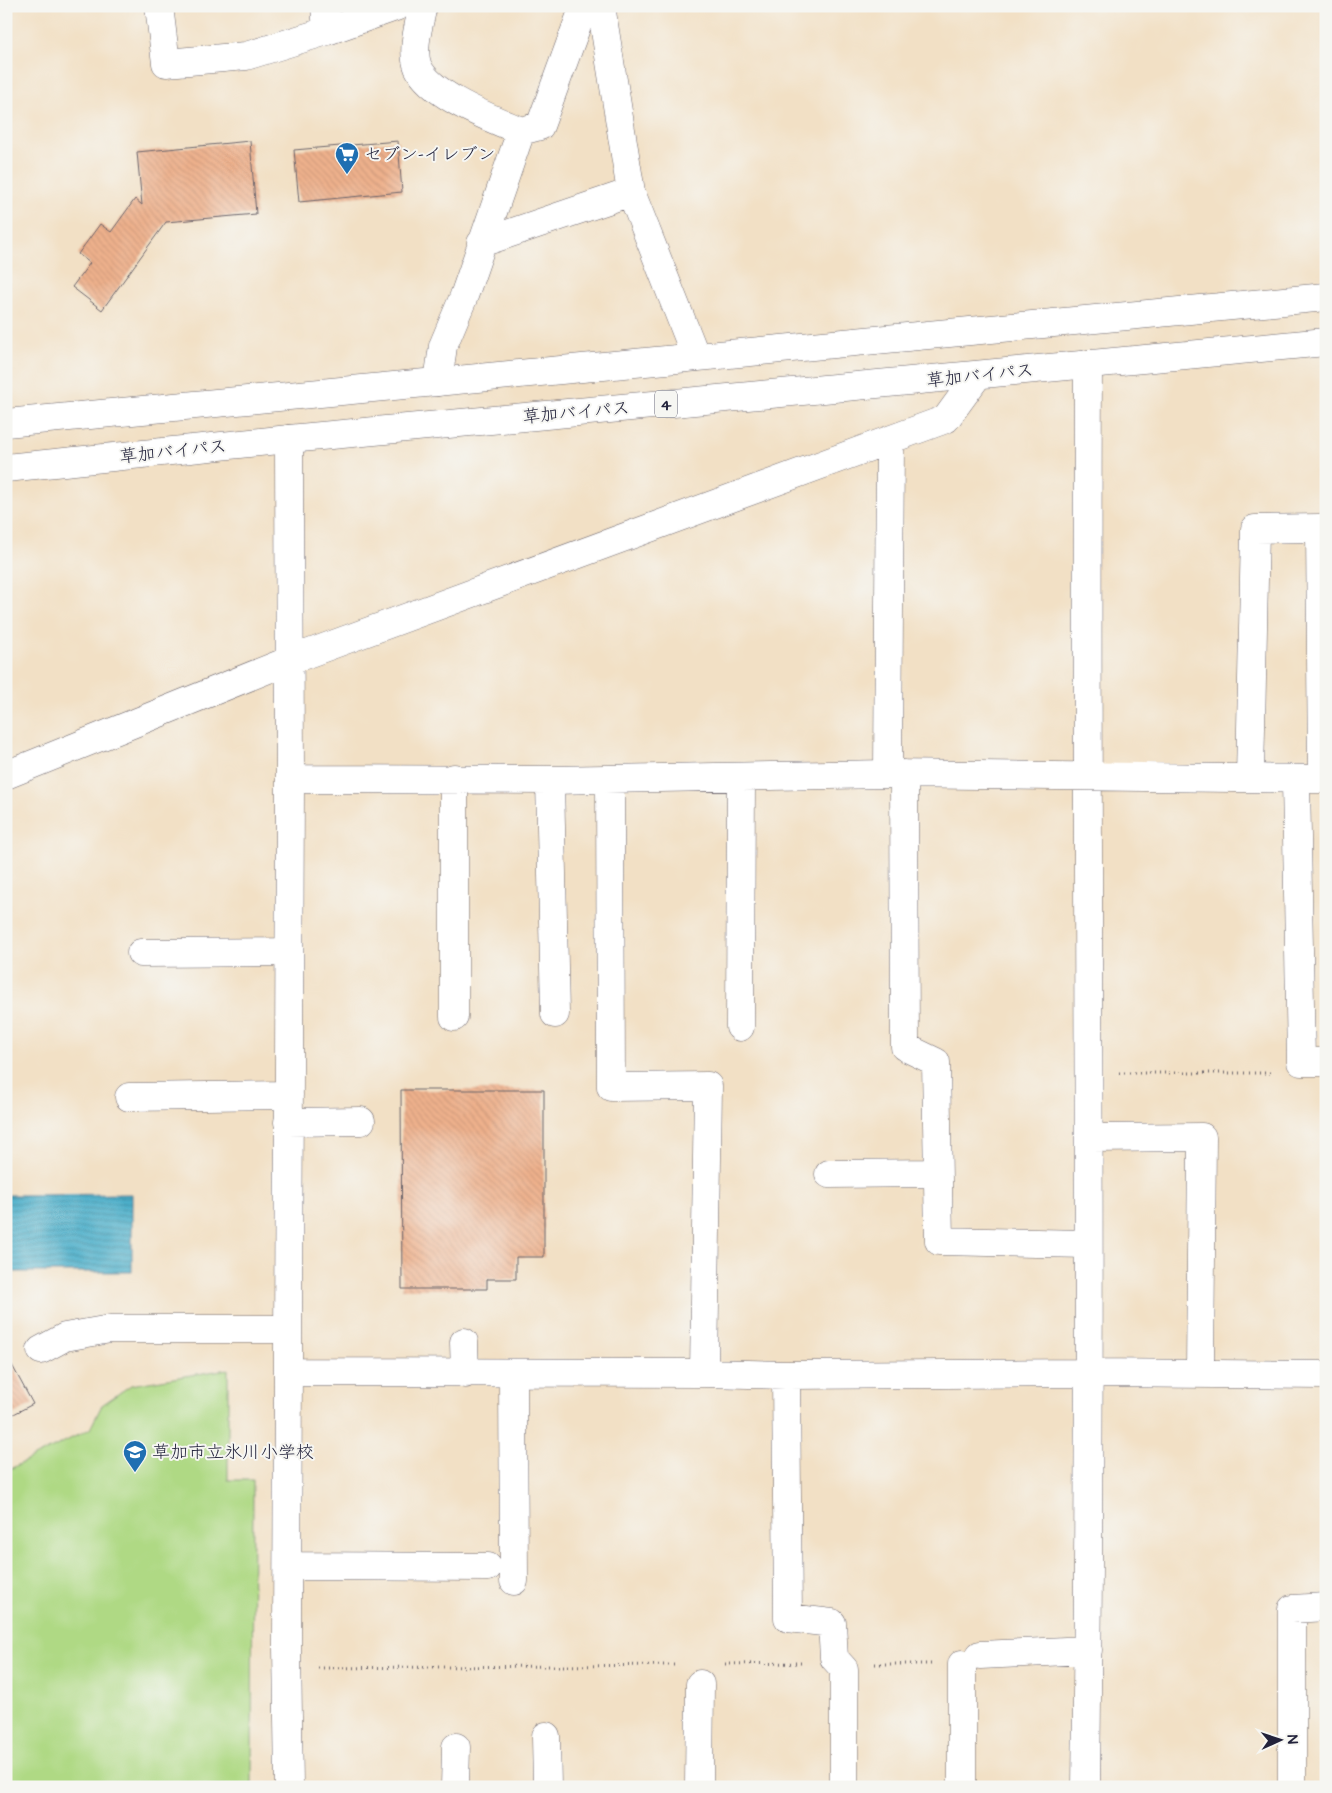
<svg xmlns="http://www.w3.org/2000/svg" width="1332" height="1793" font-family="'Architects Daughter','Klee One',sans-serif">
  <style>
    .grass { fill: #afd984; stroke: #687e60 }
    .water { fill: url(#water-rules); stroke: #366882 }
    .building { fill: url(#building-back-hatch) }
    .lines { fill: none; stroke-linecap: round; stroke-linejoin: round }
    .minor-casing { stroke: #6b646b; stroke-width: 29 }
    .highway-casing { stroke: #6b646b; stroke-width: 29 }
    .path { stroke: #6b646b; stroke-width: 3; stroke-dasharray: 1 4; stroke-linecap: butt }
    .minor { stroke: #fff; stroke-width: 28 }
    .highway { stroke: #fff; stroke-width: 28 }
    .labels { text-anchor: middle; stroke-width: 4; stroke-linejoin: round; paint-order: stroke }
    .shield { fill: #f6f6f2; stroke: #626272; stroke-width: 1 }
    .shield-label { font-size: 16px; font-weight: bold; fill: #22223b }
    .poi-label { font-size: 18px; fill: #22223b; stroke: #f6f6f2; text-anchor: start }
    .street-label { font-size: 18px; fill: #22223b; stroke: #f6f6f2 }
  </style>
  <defs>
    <pattern id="water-rules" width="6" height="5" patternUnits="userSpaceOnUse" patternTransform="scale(1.25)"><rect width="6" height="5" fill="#4bafca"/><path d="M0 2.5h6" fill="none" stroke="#3e8ea5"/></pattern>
    <pattern id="building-back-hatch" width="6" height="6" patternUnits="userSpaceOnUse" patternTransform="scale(1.25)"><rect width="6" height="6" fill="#eeb18c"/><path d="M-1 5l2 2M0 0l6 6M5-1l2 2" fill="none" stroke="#cc987a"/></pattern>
  </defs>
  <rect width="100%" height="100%" fill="#f6f6f2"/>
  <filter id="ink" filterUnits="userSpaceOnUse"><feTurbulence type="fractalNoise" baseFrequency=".02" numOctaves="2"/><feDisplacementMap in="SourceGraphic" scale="10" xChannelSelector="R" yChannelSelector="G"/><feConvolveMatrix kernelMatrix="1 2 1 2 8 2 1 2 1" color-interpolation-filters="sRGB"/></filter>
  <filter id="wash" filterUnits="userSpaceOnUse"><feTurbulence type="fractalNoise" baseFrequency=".0096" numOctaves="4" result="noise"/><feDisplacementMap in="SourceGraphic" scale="20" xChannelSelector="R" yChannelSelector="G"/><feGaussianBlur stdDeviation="1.12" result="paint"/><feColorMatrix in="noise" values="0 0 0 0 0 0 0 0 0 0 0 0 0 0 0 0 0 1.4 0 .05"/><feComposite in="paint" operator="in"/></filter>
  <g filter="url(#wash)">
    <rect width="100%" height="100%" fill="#f2e0c5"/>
    <path class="grass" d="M228,1369V1480H253L252,1787H6V1471L90,1429L102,1405L131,1385Z"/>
    <path class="water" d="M132,1194V1272H7V1195Z"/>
    <g id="blocks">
      <path class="building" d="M250,141L256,214L166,222L102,310L72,287L90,263L78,254L100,224L111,232L135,199L142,205L137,152Z
        M398,141L402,192L299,202L294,150Z
        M6,264L10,289H6Z
        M401,1090H544V1257H516V1279H487V1289H402Z
        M6,1354L33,1404L6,1418Z"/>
    </g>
  </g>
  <g filter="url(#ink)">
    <use href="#blocks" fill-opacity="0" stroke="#6b646b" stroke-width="1"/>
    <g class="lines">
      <g class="minor-casing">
        <path id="minor" d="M159,6L166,63L246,56L327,31L398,6
          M325,6L327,31
          M423,6C419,24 411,50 418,67C431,96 493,119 521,131L464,296L443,346L438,382
          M601,6L631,192L696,357
          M521,131L540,126L584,6
          M481,243L631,192
          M289,439L290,779L287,1647L289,1787
          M888,774L890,440
          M904,774L905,1047L936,1062L939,1241L1088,1244
          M6,775L288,661L946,419L978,375
          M1250,778L1255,529L1320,528L1322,779
          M290,779L550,780L888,774L1326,779
          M610,779L611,1087L708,1086L704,1373
          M550,780L555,1014
          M1296,780L1301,1062H1326
          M141,953L289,952
          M454,1017V778
          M740,1027L741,777
          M129,1097L289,1095
          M288,1122L361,1121
          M1090,1138L1202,1137L1200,1374
          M829,1174L937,1173
          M464,1342L465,1374
          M41,1350L65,1337L110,1329H287
          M288,1372L704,1373L786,1375L1088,1373L1326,1375
          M513,1374L514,1581
          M786,1375L788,1618L832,1623L834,1658L844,1669V1787
          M288,1566L488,1567
          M980,1655L1088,1650
          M962,1664V1787
          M546,1736L547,1787
          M455,1787L456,1747
          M699,1787L700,1684
          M1086,1787C1092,1313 1086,838 1088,364
          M1292,1787V1609L1326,1607"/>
      </g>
      <g class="highway-casing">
        <path id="highway" d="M6,423L1326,297
          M6,468L289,439L1326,342"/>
      </g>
      <path class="path" d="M1119,1073H1273
        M725,1664L804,1663
        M875,1664H932
        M318,1668L677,1665"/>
      <use href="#minor" class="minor"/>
      <use href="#highway" class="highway"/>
    </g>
  </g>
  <defs>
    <g id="supermarket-pin" transform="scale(1.25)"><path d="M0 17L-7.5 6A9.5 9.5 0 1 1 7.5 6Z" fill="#1f6fb2" stroke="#f6f6f2"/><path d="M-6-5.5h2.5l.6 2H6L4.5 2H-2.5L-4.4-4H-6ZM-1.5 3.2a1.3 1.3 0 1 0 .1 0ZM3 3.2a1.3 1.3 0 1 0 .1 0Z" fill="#fff"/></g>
    <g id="school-pin" transform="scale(1.25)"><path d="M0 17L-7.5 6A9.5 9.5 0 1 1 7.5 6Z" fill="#1f6fb2" stroke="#f6f6f2"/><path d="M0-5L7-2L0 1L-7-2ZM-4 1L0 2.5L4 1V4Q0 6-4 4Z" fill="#fff"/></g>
  </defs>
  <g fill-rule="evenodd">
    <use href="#supermarket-pin" x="347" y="154"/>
    <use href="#school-pin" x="135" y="1452"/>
  </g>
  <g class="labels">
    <rect class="shield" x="655" y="390.5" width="22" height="27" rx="4"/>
    <g class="shield-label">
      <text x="666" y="410">4</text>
    </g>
    <g class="poi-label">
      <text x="364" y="160">セブン-イレブン</text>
      <text x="152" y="1458">草加市立氷川小学校</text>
    </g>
    <g class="street-label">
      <text transform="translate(980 375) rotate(-6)" y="6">草加バイパス</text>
      <text transform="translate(576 412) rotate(-5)" y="6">草加バイパス</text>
      <text transform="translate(173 451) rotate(-6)" y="6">草加バイパス</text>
    </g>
  </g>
  <rect width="1332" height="1793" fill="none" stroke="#f6f6f2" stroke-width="25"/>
  <g transform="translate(1280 1740) rotate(87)" stroke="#f6f6f2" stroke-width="4" paint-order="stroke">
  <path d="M0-4L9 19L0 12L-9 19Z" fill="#22223b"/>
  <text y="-8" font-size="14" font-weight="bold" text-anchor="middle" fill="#22223b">N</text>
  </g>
</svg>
